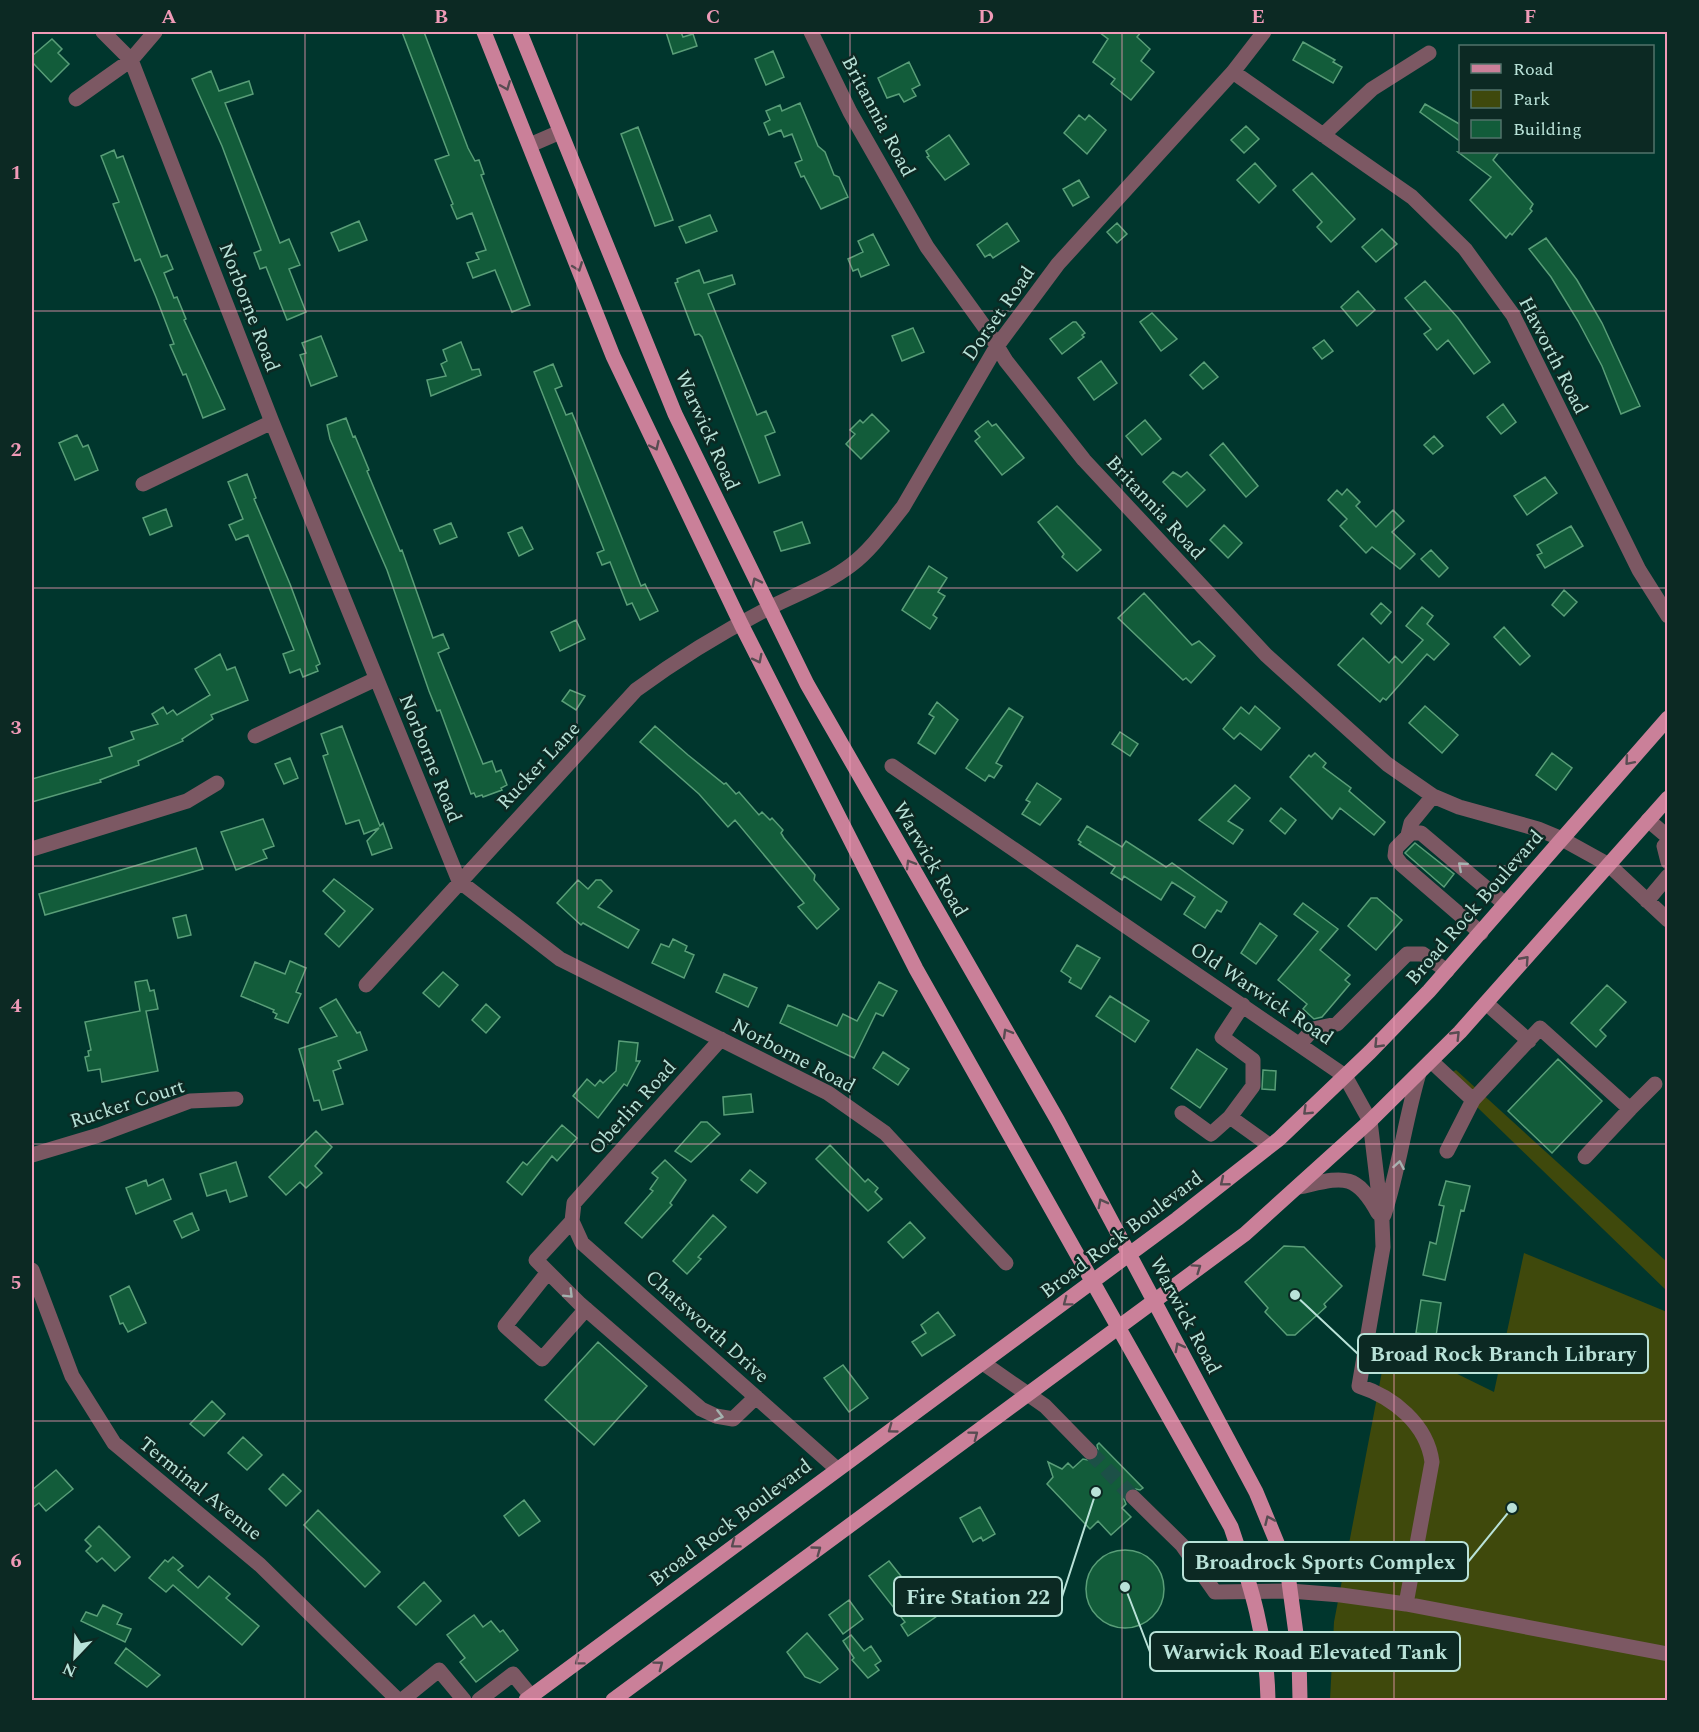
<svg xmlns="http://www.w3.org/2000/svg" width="1699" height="1732" font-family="Spectral,serif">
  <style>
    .green { fill: #3f490c }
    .building { fill: #125c3a; stroke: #599e78; stroke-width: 1.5 }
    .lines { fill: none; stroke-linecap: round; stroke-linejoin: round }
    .minor-tunnel { stroke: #1c5047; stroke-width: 15; stroke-dasharray: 15 8; stroke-linecap: butt }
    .minor { stroke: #7c5863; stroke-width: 15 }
    .major { stroke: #ca8099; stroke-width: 15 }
    .oneway { stroke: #584c52 }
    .oneway2 { stroke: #a4b2af }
    .grid { fill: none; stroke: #f09ab7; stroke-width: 1.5; stroke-opacity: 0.55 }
    .labels { text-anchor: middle; stroke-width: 5; stroke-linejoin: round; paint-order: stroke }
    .street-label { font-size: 20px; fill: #b9e2d8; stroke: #0c2923 }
    .leader { fill: none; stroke: #b9e2d8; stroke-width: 2 }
    .callout-dot { fill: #b9e2d8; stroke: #0c2923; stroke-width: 2 }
    .callout { fill: #0c2923; stroke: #b9e2d8; stroke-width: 2 }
    .callout-label { font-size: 21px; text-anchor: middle; font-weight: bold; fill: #b9e2d8 }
    .neatline { fill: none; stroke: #f09ab7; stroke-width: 2 }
    .grid-label { font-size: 20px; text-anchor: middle; font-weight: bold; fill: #f09ab7 }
  </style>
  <rect width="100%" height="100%" fill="#00362d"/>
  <path class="green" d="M1456,1070L1667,1262V1291L1445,1076Z
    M1524,1253L1667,1312V1700H1330L1334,1622L1388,1340L1494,1392Z"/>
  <path class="building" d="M402,32H424L468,148L475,161L479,160L484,174L481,175L530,305L512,312L495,270L473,278L467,263L479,259L476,253L486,250L472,213L457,219L451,205L453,204L435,160L449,155Z
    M666,32H681L683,37L693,34L697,46L673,54Z
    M1099,32H1141L1137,37L1150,49L1141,61L1154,72L1131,100L1111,84L1115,79L1093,62L1108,39Z
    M52,39L62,49L58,53L69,64L51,82L32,62V56Z
    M1303,42L1335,60L1333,62L1342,67L1333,83L1293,60Z
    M773,51L784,77L766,85L755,59Z
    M909,62L920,85L912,89L916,96L904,102L899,94L887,98L878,78Z
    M211,71L219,91L249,81L253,94L225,103L280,243L289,239L300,265L289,269L306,312L287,320L266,267L260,269L254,253L261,250L222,146L192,79Z
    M800,103L818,146L825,152L834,175L839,177L848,197L821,209L804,176L801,177L795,163L802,160L792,134L784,137L781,130L769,135L764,123L770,120L766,111L780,105L782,111Z
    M1425,104L1461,125V142L1420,112Z
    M1079,115L1085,120L1089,115L1106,130L1087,154L1064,133Z
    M1246,126L1259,139L1244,153L1231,140Z
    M638,127L673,220L655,226L621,134Z
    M949,135L969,164L945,180L927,157L929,156L926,151Z
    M114,150L117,158L123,156L161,257L167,255L173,269L164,273L174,298L177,297L186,319L184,320L225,409L203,418L186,374L183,375L170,345L174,344L156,297L140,259L135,261L113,204L119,202L101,156Z
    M1458,152H1499L1493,160L1533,204L1530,209L1532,211L1512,235L1510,233L1506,238L1470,200L1491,177Z
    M1255,163L1276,186L1259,203L1237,180Z
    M1312,173L1355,219L1331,242L1317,227L1322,222L1293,190Z
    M1079,180L1089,197L1073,206L1063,189Z
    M710,215L717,231L686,243L679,227Z
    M359,221L367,240L339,251L331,233Z
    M1007,223L1019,241L993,258L990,254L985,257L977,245Z
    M1117,223L1127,234L1117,243L1107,232Z
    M1382,229L1397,244L1376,262L1362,247Z
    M873,234L889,265L861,277L858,269L853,271L848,259L863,252L858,241Z
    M1546,238L1577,280L1602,323L1640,406L1621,414L1602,366L1578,321L1551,277L1529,249Z
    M699,270L704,283L732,275L735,284L708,294L757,415L766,411L775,432L765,436L780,475L759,483L702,337L699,334L695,335L675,283L678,282L677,279Z
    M1425,281L1458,318L1490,362L1474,374L1448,340L1437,350L1424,334L1431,329L1405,298Z
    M1358,291L1375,310L1357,326L1341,307Z
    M1152,313L1177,339L1161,351L1140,322Z
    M1073,322H1076L1085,333L1082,335L1084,337L1062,354L1050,339Z
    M913,328L924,352L902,361L892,336Z
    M321,336L337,376L311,386L300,355L306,353L302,343Z
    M1324,340L1333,351L1322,359L1313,348Z
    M461,342L472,370L479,369L481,375L431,396L427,380L446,376L441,364L447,361L443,350Z
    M1101,361L1117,383L1094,400L1078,378Z
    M1204,362L1218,377L1203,389L1190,375Z
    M553,364L562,386L555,389L566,415L572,413L641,586L645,584L658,611L640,620L632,603L627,605L610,562L602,565L597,553L604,550L534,372Z
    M1503,404L1516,422L1501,434L1487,417Z
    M872,414L889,431L861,459L846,444L855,434L850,430L860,420L863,423Z
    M346,418L353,437L355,436L369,470L367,471L400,551L402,550L433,638L443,634L449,648L438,653L483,764L492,761L496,772L501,770L507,785L501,788L502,790L483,797L482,795L476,797L474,793L471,794L440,710L437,711L429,691L387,570L330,439L327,425Z
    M1145,420L1161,439L1142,455L1126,436Z
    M988,421L992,426L996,424L1024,458L1002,475L975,441L980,437L975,431Z
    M77,435L83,447L88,445L98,470L75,480L59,443Z
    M1434,436L1443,446L1433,454L1424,445Z
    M1223,443L1258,486L1246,497L1210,455Z
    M1173,472L1181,477L1187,472L1205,490L1187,507L1163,482Z
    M247,474L256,498L254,499L290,584L320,664L316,666L318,671L303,677L300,669L290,673L283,654L294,650L248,535L236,540L229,525L243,519L228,482Z
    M1545,477L1557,493L1527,515L1514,496Z
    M1347,489L1360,502L1356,506L1376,527L1393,510L1404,521L1392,532L1415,554L1400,569L1372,547L1366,553L1340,526L1347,519L1328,500L1337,490L1342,495Z
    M1057,506L1101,550L1077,571L1062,557L1064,554L1038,522Z
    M166,509L172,526L150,535L143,518Z
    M802,522L810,543L781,551L774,532Z
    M451,523L457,537L440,544L434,530Z
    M1224,525L1242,543L1228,558L1210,540Z
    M1571,526L1583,546L1545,568L1537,555L1542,553L1537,545Z
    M522,527L533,549L519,556L508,533Z
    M1431,550L1448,568L1439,577L1421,559Z
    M929,566L947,578L938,592L945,596L933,615L937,618L930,629L902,610Z
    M1564,590L1577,602L1564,616L1552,605Z
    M1144,593L1192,645L1199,641L1215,656L1191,683L1186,678L1183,680L1118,618Z
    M1381,603L1391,612L1381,624L1371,614Z
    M1422,607L1433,616L1427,624L1449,644L1434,660L1427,654L1386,700L1383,698L1380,702L1338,665L1363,638L1389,663L1395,656L1402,663L1423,640L1406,626Z
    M576,620L585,639L560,651L551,632Z
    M1504,627L1530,656L1520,665L1494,637Z
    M220,654L227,670L235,667L248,700L211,715L213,719L182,739L183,741L138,761L139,765L100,780L101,782L32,802V779L112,756L109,748L134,739L131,732L158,724L152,714L163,707L167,714L173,710L177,715L210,695L195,669Z
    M570,690L585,696L576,710L562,701Z
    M937,702L958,720L935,754L918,743L934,717L929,714Z
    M1255,706L1280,728L1261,750L1240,733L1234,739L1223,729L1241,707L1249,714Z
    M1425,706L1458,735L1442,753L1409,723Z
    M1009,708L1023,717L996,763L1002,766L994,778L989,775L985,781L966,768Z
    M342,726L380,826L383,823L392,848L372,855L367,841L379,828L364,834L359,820L346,824L323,756L328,754L321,734Z
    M655,726L688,755L724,784L726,783L736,794L739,792L759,815L762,812L770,820L772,818L783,830L781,833L784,838L815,875L814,880L839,909L817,929L798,907L804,903L735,820L728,827L699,794L640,742Z
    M1120,732L1138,744L1130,756L1112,744Z
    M1315,753L1326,763L1323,767L1351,788L1349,791L1385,822L1374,835L1340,808L1332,819L1290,777L1309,755L1311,757Z
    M1552,753L1572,768L1556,790L1536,775Z
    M290,758L298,778L284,784L275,764Z
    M1037,783L1061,799L1040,825L1022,814L1030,802L1026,800Z
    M1235,785L1250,798L1228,821L1243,830L1233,844L1199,820Z
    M1281,808L1296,820L1285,834L1270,821Z
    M263,819L274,846L263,850L267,858L236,870L221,832Z
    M1087,826L1122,847L1126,841L1166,867L1172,863L1227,902L1221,912L1217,910L1205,928L1184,914L1195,897L1172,882L1161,900L1124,876L1122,880L1111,873L1115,867L1079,844L1081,842L1078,840Z
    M1415,843L1454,874L1444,887L1405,853Z
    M196,848L203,869L45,915L39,894Z
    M334,879L373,909L339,947L325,934L345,911L323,891Z
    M578,880L588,889L596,880H601L612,891L598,907L639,930L628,948L583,923L581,925L557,903Z
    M1371,898H1377L1402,920L1376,950L1348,926Z
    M1303,903L1338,929L1320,950L1350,975L1345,980L1350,984L1322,1017L1314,1019L1303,1009L1307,1004L1278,980L1318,932L1294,914Z
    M186,915L191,935L178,938L173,918Z
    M1260,923L1277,936L1256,964L1241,953Z
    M673,939L687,946L685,951L694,955L684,978L652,963L661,944L669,947Z
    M1077,945L1100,958L1081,989L1069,982L1071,978L1061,971Z
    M290,961L306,968L296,992L301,994L288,1023L275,1018L277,1014L273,1012L274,1010L241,996L255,962L285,974Z
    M443,972L458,985L439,1007L423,993Z
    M724,974L757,988L748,1007L716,992Z
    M147,980L150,991L154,990L158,1009L146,1011L158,1071L102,1082L100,1069L88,1071L85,1057L89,1056L88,1051L91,1050L85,1022L140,1011L135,982Z
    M879,982L897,991L883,1016L876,1013L854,1058L780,1023L788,1005L837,1026L843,1014L857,1021Z
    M1607,985L1626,1002L1600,1030L1606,1036L1596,1047L1571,1023Z
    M1110,996L1149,1021L1135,1042L1096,1016Z
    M336,999L357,1033L360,1032L367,1050L338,1061L341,1068L333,1071L343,1104L322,1110L319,1100L314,1101L299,1049L337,1036L320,1008Z
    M486,1004L500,1017L486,1033L472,1020Z
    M619,1041L638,1043L636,1061H640L627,1086L624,1084L598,1118L573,1096L587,1079L595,1086L600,1080L603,1083L616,1071Z
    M1197,1049L1227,1069L1200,1108L1171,1088Z
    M883,1052L909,1069L898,1085L873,1068Z
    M1558,1059L1602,1101L1552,1153L1508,1111Z
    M1263,1070L1276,1071L1275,1090L1262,1089Z
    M751,1094L753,1112L724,1115L723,1097Z
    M701,1122H707L720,1134L691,1162L675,1151Z
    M562,1125L577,1138L557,1161L552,1156L522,1195L507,1182L523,1162L527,1165Z
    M316,1131L332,1147L315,1166L322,1173L306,1188L300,1182L286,1195L269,1177Z
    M830,1145L865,1182L868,1179L878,1188L875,1192L882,1199L868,1211L816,1159Z
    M665,1160L686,1180L670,1203L672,1205L642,1238L625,1223L653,1191L650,1189L658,1178L652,1173Z
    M236,1162L247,1196L230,1202L226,1190L207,1196L200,1174Z
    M750,1170L766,1183L757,1193L741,1180Z
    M163,1179L171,1199L136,1214L126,1188L146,1180L148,1186Z
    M1446,1181L1470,1186L1464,1211L1461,1210L1445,1280L1423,1275L1430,1242L1436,1244L1444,1206L1439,1205Z
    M192,1213L199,1230L182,1238L174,1221Z
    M713,1215L726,1227L698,1257L701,1259L687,1274L673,1261Z
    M910,1222L925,1238L903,1258L888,1242Z
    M1284,1246L1304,1247L1342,1286L1324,1304L1326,1307L1295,1335H1287L1265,1312L1268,1308L1245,1282Z
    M129,1286L146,1323L128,1332L123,1323L120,1324L110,1296Z
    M1421,1300L1441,1303L1436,1336L1416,1333Z
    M938,1312L955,1335L922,1356L912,1342L926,1333L921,1325Z
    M598,1342L647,1386L594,1445L545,1400Z
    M843,1365L868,1398L849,1412L824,1378Z
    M212,1401L225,1414L204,1436L190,1424Z
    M243,1437L262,1455L247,1470L228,1453Z
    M1099,1443L1143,1488L1140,1490L1131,1488L1126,1491L1124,1499L1126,1504L1122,1508L1131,1517L1111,1535L1098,1521L1090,1529L1047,1484L1053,1477L1048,1462L1062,1469L1068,1463L1073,1468L1083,1459L1093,1461L1099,1455L1097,1445Z
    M56,1470L73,1489L46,1511L39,1503L32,1508V1490Z
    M283,1474L301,1491L286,1506L269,1489Z
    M524,1500L540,1521L519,1536L504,1516Z
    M980,1507L995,1534L983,1541L981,1537L973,1542L960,1518Z
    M318,1510L380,1572L365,1587L304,1525Z
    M99,1526L130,1557L115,1571L102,1558L97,1562L86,1551L91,1546L85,1540Z
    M1086 1589a39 39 0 1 1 78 0a39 39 0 1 1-78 0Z
    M173,1557L183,1566L178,1570L198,1588L209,1576L230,1594L226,1598L259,1626L242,1645L173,1585L166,1592L149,1578L165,1560L168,1562Z
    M889,1561L923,1604L931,1599L940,1614L908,1636L901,1625L905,1622L869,1576Z
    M424,1582L441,1601L416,1625L398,1607Z
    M849,1600L863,1619L843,1634L829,1615Z
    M103,1605L122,1614L117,1624L131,1629L125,1642L81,1621L86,1612L97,1616Z
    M474,1615L483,1627L491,1621L500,1632L503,1630L518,1650L476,1682L460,1662L465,1658L447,1635Z
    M807,1633L838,1669L820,1683L805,1677L787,1652Z
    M851,1635L864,1651L871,1646L881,1661L875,1665L879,1670L868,1678L852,1660L854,1658L843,1641Z
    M126,1648L160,1675L147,1687L115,1663Z"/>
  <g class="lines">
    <path class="minor-tunnel" d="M1090,1452L1133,1497"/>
    <path class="minor" d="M103,32L131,60L272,422L459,881L560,959L828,1093L885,1133L1006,1263
      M811,32L850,112L927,247L989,333L1006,361L1084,460L1266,655L1387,764L1433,796L1459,807L1538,829L1562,839L1609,865L1668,920
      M1233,72L1412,197L1465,249L1513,315L1639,570L1668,616
      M76,99L131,60L155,32
      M1323,135L1372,89L1429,53
      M530,145L560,132
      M143,484L272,422
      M255,736L376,679
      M892,766L1345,1076L1370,1121L1382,1221L1383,1247L1359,1386C1393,1397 1427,1424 1432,1462L1406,1604
      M1648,820L1668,837
      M1408,835L1411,823L1433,796
      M1668,842L1664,846L1668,862
      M32,849L187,801L217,783
      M1647,901L1668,876
      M1481,933L1401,864L1395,856L1396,848L1411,833H1421L1505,904
      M366,985L636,690C678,659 722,632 769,608C796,594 826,584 851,565C871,550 887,527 903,507L997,346L1058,264L1233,72L1264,32
      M1486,1003L1529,1041
      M721,1039L574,1203L572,1221L582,1243L837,1469
      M1300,1044L1313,1029L1337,1024L1407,954H1423L1447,971
      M1431,1061L1473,1100L1540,1028L1630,1109L1585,1157
      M1630,1109L1655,1084
      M1182,1113L1211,1134L1230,1117L1269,1145
      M1230,1117L1253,1086V1060L1222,1037L1243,1005
      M1447,1151L1473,1100
      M32,1155L99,1135L190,1101L236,1099
      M1299,1187C1341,1178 1355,1170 1378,1213
      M1384,1215C1399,1169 1405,1120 1419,1073
      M572,1221L536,1260L580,1304L701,1409L716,1416L733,1419L756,1397
      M32,1270L72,1376L114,1443L260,1565L398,1700
      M548,1272L505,1326L542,1359L586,1309
      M983,1363L1045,1406L1090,1452
      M1133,1497L1182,1545L1215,1592L1290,1591L1341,1595L1406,1604L1668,1654
      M402,1700L439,1670L464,1700
      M479,1700L513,1674L531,1696"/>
    <path class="major" d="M484,32L613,356L741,624L916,969L1231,1527C1251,1586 1267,1637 1268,1700
      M520,32L675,414L807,684L1058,1121L1256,1492L1287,1567L1299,1656L1300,1700
      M526,1700L1177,1219L1279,1139L1370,1052L1429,991L1668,718
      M613,1700L1245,1234L1370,1121L1460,1032L1668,798"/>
  </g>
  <defs><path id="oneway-chevron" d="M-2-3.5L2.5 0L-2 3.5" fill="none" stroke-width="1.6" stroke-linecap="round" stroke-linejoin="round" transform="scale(1.5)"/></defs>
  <g class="oneway">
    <use href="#oneway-chevron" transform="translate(506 86) rotate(68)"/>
    <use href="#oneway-chevron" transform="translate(578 267) rotate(69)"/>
    <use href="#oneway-chevron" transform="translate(655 446) rotate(65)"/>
    <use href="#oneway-chevron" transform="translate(756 582) rotate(-116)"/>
    <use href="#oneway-chevron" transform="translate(758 659) rotate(63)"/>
    <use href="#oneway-chevron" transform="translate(1629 761) rotate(131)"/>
    <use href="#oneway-chevron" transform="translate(910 864) rotate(-120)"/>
    <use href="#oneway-chevron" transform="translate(1525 960) rotate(-48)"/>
    <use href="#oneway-chevron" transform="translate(1007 1033) rotate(-120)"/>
    <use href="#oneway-chevron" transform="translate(1456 1035) rotate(-46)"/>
    <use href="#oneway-chevron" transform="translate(1378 1044) rotate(134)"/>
    <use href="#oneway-chevron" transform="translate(1307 1111) rotate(136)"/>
    <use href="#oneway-chevron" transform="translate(1224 1182) rotate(141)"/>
    <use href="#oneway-chevron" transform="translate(1102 1203) rotate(-118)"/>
    <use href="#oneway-chevron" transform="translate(1197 1268) rotate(-35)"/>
    <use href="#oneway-chevron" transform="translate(1067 1302) rotate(143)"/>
    <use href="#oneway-chevron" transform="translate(1179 1347) rotate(-118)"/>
    <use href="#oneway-chevron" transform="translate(892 1429) rotate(144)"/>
    <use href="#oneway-chevron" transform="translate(974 1435) rotate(-37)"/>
    <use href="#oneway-chevron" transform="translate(1269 1520) rotate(-114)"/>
    <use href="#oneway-chevron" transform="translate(735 1544) rotate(143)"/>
    <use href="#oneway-chevron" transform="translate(817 1550) rotate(-36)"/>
    <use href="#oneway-chevron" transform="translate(579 1661) rotate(143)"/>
    <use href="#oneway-chevron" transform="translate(659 1665) rotate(-37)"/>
  </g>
  <g class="oneway2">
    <use href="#oneway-chevron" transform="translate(1462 866) rotate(-139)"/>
    <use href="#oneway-chevron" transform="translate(1399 1165) rotate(-80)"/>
    <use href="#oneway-chevron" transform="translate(569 1294) rotate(45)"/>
    <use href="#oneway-chevron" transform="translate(719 1416) rotate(14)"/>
  </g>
  <path class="grid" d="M305,32V1700M577,32V1700M850,32V1700M1122,32V1700M1394,32V1700M32,311H1668M32,588H1668M32,866H1668M32,1144H1668M32,1421H1668"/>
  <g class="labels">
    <g class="street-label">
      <text transform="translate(879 116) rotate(62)" y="7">Britannia Road</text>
      <text transform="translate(250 307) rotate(69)" y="7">Norborne Road</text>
      <text transform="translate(998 313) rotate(-55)" y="7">Dorset Road</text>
      <text transform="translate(1554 355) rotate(63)" y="7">Haworth Road</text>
      <text transform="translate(708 430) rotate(66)" y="7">Warwick Road</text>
      <text transform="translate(1156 507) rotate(47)" y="7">Britannia Road</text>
      <text transform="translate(431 758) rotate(68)" y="7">Norborne Road</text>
      <text transform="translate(538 765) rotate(-47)" y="7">Rucker Lane</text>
      <text transform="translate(931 859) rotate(60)" y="7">Warwick Road</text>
      <text transform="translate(1474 907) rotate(-49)" y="7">Broad Rock Boulevard</text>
      <text transform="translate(1262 993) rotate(34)" y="7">Old Warwick Road</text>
      <text transform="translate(794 1055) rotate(28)" y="7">Norborne Road</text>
      <text transform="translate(127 1103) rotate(-18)" y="7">Rucker Court</text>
      <text transform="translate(632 1107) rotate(-48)" y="7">Oberlin Road</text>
      <text transform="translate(1121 1234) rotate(-37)" y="7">Broad Rock Boulevard</text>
      <text transform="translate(1186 1315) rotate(62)" y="7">Warwick Road</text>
      <text transform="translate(708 1326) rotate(42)" y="7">Chatsworth Drive</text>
      <text transform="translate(201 1488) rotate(39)" y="7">Terminal Avenue</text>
      <text transform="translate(730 1522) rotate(-37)" y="7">Broad Rock Boulevard</text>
    </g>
  </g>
  <path class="leader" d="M1295 1295L1358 1354M1512 1508L1468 1562M1096 1492L1062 1597M1125 1587L1150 1652"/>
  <g class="callout-dot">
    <circle cx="1295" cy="1295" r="6"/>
    <circle cx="1512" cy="1508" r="6"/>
    <circle cx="1096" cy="1492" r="6"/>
    <circle cx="1125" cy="1587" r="6"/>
  </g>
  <g class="callout">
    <rect x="1358" y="1334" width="290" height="39" rx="6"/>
    <rect x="1183" y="1542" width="285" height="39" rx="6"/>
    <rect x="894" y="1577" width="168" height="39" rx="6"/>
    <rect x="1150" y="1632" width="310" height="39" rx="6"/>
  </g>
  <g class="callout-label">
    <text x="1503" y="1361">Broad Rock Branch Library</text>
    <text x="1325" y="1569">Broadrock Sports Complex</text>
    <text x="978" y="1604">Fire Station 22</text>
    <text x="1305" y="1659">Warwick Road Elevated Tank</text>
  </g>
  <rect width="1699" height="1732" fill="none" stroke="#0c2923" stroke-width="66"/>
  <rect x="1459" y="45" width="195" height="108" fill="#0c2923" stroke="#51736b" stroke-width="1.5"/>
  <rect x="1471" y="64" width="30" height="9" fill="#ca8099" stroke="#51736b" stroke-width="1.5"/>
  <text x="1513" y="75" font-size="18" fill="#b9e2d8">Road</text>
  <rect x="1471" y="90" width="30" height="18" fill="#3f490c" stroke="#51736b" stroke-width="1.5"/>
  <text x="1513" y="105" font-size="18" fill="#b9e2d8">Park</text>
  <rect x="1471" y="120" width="30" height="18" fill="#125c3a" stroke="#51736b" stroke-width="1.5"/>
  <text x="1513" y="135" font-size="18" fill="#b9e2d8">Building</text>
  <g transform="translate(75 1657) rotate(203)" stroke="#0c2923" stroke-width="4.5" paint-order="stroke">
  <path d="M0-4.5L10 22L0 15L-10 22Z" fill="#b9e2d8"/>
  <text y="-9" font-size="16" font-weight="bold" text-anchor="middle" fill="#b9e2d8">N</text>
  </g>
  <rect x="33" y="33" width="1633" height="1666" class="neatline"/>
  <g class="grid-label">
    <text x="169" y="23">A</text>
    <text x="441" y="23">B</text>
    <text x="713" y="23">C</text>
    <text x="986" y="23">D</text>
    <text x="1258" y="23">E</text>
    <text x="1530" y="23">F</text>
    <text x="16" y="179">1</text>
    <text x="16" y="456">2</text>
    <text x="16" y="734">3</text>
    <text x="16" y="1012">4</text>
    <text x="16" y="1289">5</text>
    <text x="16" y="1567">6</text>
  </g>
</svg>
